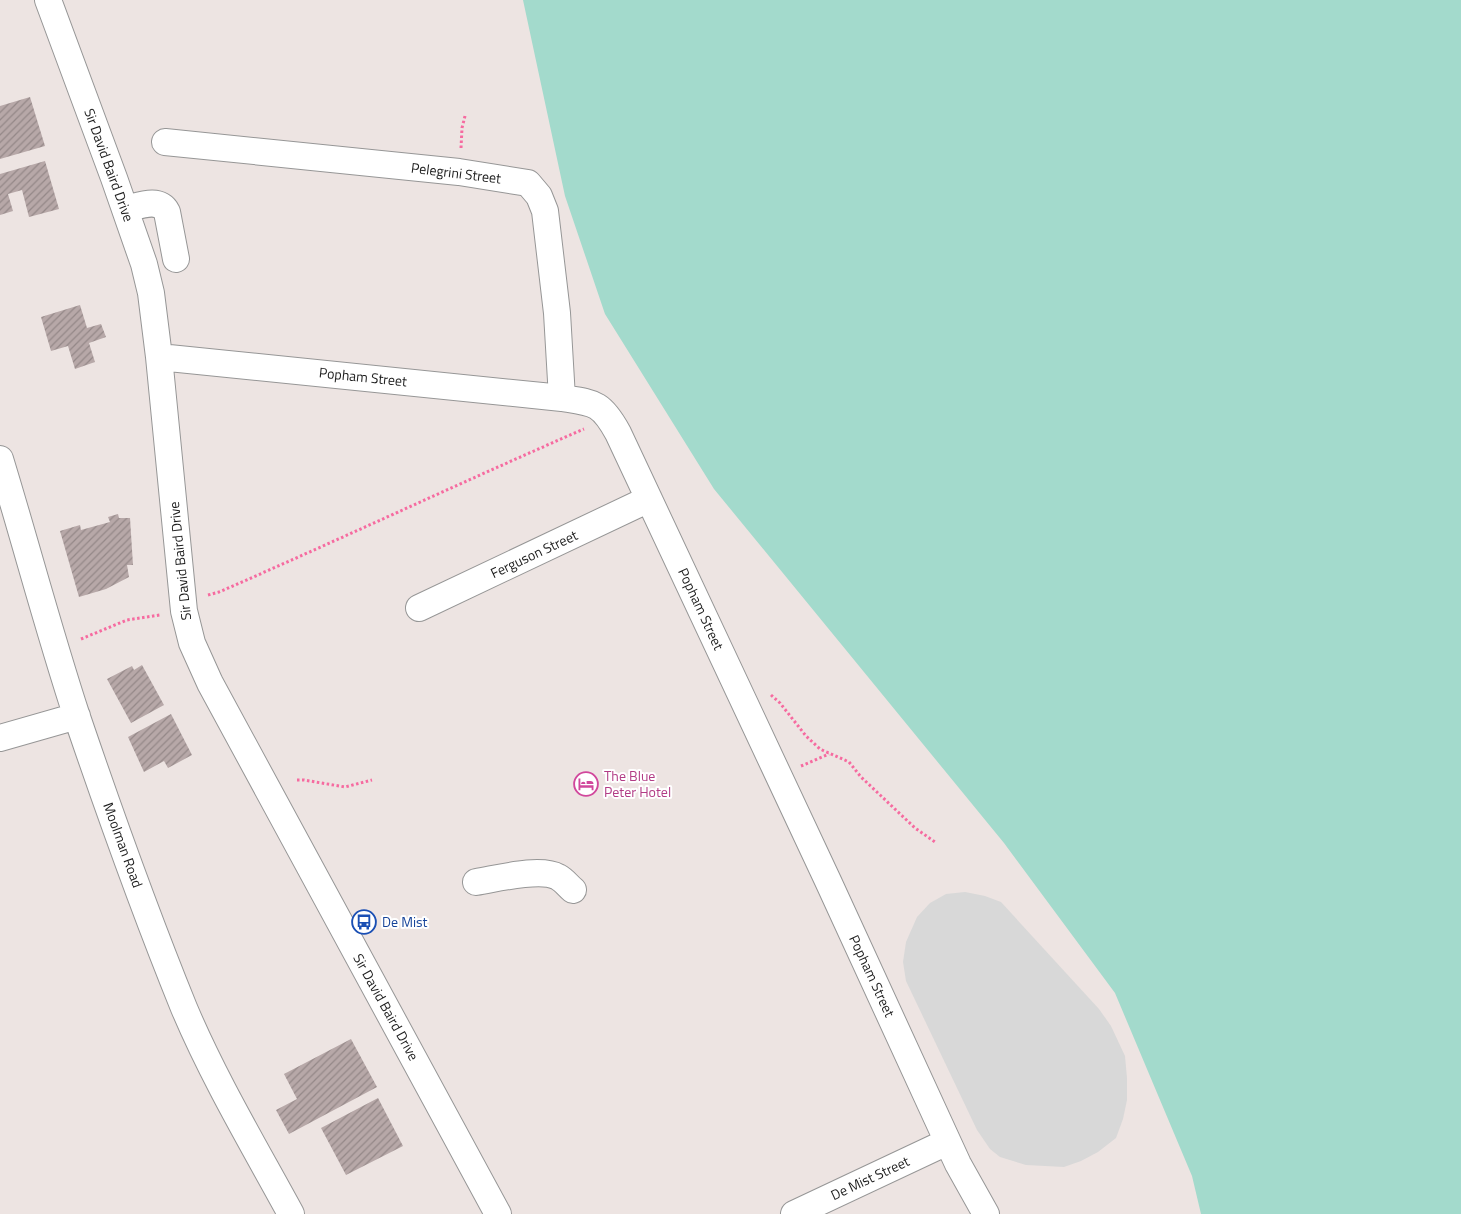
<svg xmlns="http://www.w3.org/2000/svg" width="1461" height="1214" font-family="'Titillium Web',sans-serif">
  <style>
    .parking { fill: #d8d8d8 }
    .water { fill: #a3dacc }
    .building { fill: url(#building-hatch) }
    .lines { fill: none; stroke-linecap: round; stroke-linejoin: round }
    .minor-casing { stroke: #969696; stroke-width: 28 }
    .path { stroke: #f66ba0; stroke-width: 3; stroke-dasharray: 2.5 2.5; stroke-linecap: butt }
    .minor { stroke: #fff; stroke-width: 26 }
    .labels { text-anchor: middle; stroke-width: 4; stroke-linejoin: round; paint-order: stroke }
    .street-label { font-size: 14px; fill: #1c1c1c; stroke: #fff }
    .hotel-label { font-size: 14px; fill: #b23c85; stroke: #fff; text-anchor: start }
    .transit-label { font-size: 14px; fill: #164399; stroke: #fff; text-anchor: start }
  </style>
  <defs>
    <pattern id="building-hatch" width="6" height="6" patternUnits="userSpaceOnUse" patternTransform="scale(1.25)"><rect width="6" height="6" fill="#b7a8a8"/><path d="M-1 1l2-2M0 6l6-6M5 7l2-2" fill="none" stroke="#948888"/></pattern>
  </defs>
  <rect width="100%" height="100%" fill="#ede4e2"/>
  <path class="parking" d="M965,892L985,896L1001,902L1099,1009L1111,1026L1125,1056L1127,1078V1100L1123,1119L1116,1138L1098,1152L1081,1161L1064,1167L1026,1165L1000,1157L990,1149L977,1130L906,981L903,962L906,942L917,917L930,903L946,894Z"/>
  <path class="water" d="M523,0H1461V1214H1201L1192,1176L1115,993L1004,843L714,489L605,314L565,196Z"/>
  <path class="building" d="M30,97L45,146L0,159V106Z
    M45,161L59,209L29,217L22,190L8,194L13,211L0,215V174Z
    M80,305L87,328L101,324L106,337L89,343L95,362L75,369L68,346L51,351L41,317Z
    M118,514L119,518H130L133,565H127L129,577L106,589L79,597L60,531L80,525L81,530L110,522L108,517Z
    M142,665L164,705L131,723L107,679L132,666L134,670Z
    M171,714L192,755L168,768L164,761L144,772L128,737Z
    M351,1039L377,1087L289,1134L276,1110L297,1099L284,1074Z
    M378,1098L403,1146L346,1175L321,1128Z"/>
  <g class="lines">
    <g class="minor-casing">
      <path id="minor" d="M48,0L114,178L144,264L151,293L159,357L184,611L192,643L210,683L498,1214
        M165,142L459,172L528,183L539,196L545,211L557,313L562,398
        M125,209C139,206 159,197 167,212L176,259
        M159,357L562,398C594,403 601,402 618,433L828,881L958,1164L986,1214
        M0,459C26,544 49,632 77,717C110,814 145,912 184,1008C214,1079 254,1146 291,1214
        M419,608L649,499
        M0,738L77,716
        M476,882C496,879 540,867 558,877C564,880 568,886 573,890
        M794,1214L947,1142"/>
    </g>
    <path class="path" d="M461,148L462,128L465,116
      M208,595L219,592C341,539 462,482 584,429
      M81,639L127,620L160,615
      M771,695L780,703L806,736L820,749L849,762L861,777L915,828L935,842
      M801,766L829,754
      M297,780H304L345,787L372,780"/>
    <use href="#minor" class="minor"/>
  </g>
  <defs>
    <g id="hotel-ring" transform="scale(1.25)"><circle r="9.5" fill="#fff" stroke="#d1479c" stroke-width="1.5"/><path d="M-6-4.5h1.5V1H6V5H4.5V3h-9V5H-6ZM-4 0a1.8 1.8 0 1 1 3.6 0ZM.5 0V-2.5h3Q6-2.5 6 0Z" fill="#d1479c"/></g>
    <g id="bus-ring" transform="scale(1.25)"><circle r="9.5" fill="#fff" stroke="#1a4fb4" stroke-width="1.5"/><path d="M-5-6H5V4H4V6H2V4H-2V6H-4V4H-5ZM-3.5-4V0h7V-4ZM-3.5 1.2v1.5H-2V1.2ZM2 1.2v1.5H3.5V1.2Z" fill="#1a4fb4"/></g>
  </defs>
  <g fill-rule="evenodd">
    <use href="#hotel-ring" x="586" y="784"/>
    <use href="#bus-ring" x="364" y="922"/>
  </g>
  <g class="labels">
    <g class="street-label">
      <text transform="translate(109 165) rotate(70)" y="5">Sir David Baird Drive</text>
      <text transform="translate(456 173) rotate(7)" y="5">Pelegrini Street</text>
      <text transform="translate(363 377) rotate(6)" y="5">Popham Street</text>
      <text transform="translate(534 554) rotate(-25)" y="5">Ferguson Street</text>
      <text transform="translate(180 561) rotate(-96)" y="5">Sir David Baird Drive</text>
      <text transform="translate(701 609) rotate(65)" y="5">Popham Street</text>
      <text transform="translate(123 845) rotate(70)" y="5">Moolman Road</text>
      <text transform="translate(872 976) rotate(65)" y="5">Popham Street</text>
      <text transform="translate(386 1007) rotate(61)" y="5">Sir David Baird Drive</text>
      <text transform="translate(870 1178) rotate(-25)" y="5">De Mist Street</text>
    </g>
    <g class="hotel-label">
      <text x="604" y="781">The Blue<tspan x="604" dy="16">Peter Hotel</tspan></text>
    </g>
    <g class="transit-label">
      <text x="382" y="927">De Mist</text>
    </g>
  </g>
</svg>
